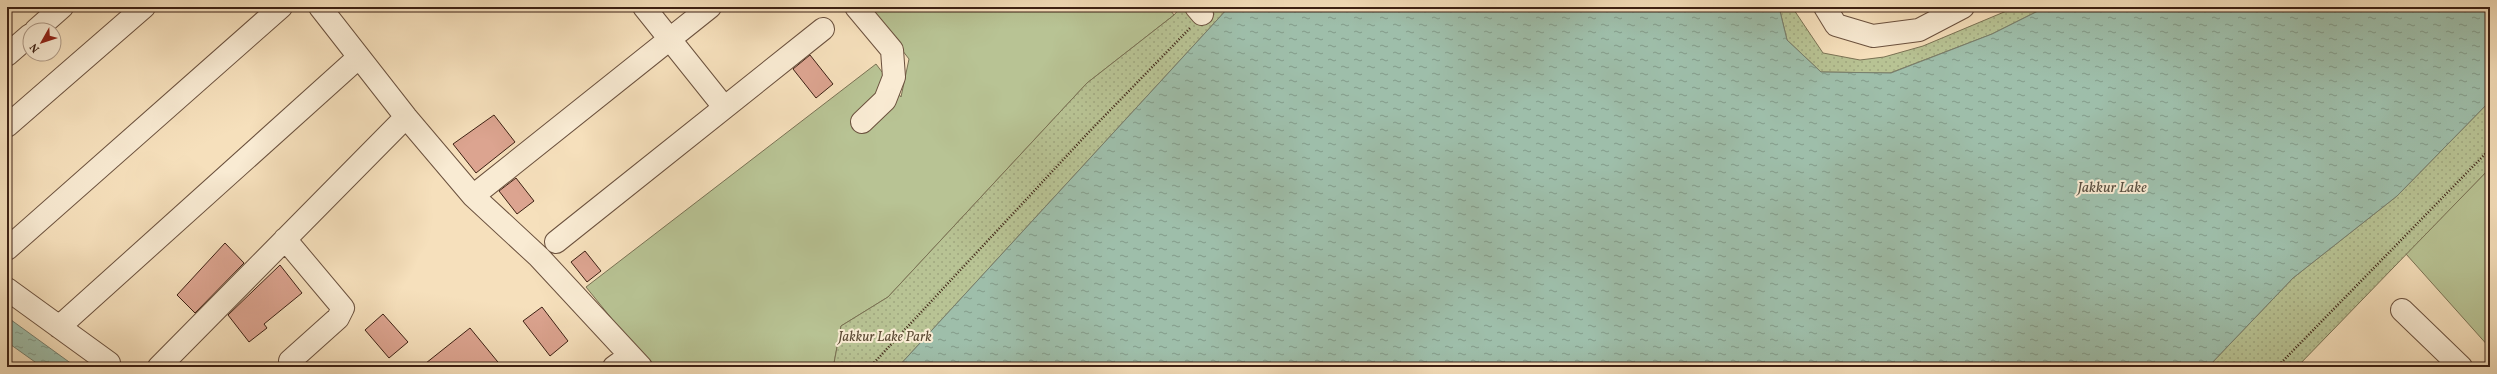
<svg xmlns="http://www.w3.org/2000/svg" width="2497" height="374" font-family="Vollkorn,serif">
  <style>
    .grass { fill: #b8c394; stroke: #7a7254 }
    .park { fill: url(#park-dots); stroke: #7a7254 }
    .water { fill: url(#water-ripples); stroke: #777f6e }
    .building { fill: #dca490; stroke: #3d2114 }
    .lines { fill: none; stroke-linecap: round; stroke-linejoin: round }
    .minor-casing { stroke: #6b513e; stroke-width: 24 }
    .path { stroke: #3d2114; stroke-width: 2.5; stroke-dasharray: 1 2; stroke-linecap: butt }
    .minor { stroke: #f9ebd3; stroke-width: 22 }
    .labels { text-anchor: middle; stroke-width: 4; stroke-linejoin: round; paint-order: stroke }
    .park-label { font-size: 14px; font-style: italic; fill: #5c4a34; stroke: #f9ebd3 }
    .water-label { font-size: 15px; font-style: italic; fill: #5a5041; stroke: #f9ebd3 }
  </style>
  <defs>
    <pattern id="park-dots" width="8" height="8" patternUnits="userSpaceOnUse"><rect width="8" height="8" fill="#b8c394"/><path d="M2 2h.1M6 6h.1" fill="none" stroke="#9fa77f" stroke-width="1.8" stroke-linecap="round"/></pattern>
    <pattern id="water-ripples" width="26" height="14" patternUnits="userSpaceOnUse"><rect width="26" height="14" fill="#9ebeaa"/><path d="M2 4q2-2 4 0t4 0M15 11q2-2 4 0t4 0" fill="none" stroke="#829a89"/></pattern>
  </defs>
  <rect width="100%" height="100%" fill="#f6e0bc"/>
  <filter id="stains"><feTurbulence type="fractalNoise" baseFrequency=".005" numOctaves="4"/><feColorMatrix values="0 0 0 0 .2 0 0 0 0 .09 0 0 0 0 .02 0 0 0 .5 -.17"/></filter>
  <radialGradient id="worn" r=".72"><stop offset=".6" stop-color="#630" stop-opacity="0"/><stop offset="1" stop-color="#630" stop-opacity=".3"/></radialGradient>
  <path class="grass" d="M869,7H1168L1174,15L1087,83L888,297L841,326L834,363L828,367H654L642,356L586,287L876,64L901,97L909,59Z
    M2490,168V348L2406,254Z"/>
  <path class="park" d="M1181,7H1229L898,367H828L834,363L841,326L888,297L1087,83L1174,15Z
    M1779,7H1792L1823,53L1860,60L1884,57L1923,46L2016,7H2046L1992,34L1890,73L1821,72L1787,40Z
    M2490,101V168L2297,367H2208L2293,278L2397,196Z"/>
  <path class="water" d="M1229,7H1779L1787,40L1821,72L1891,73L1992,34L2046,7H2490V101L2397,196L2293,278L2208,367H898Z
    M7,317L76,367H42L7,342Z"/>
  <path class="building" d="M810,55L833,84L816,98L793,69Z
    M494,115L515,142L476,173L453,144Z
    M516,178L534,201L517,214L499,191Z
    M225,243L244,263L195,313L177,295Z
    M585,251L601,271L587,282L571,262Z
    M280,265L302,293L264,324L267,328L249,342L228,315Z
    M542,307L568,341L550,356L523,321Z
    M383,314L408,342L389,358L365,330Z
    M470,328L502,367H421Z"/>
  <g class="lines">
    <g class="minor-casing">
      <path id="minor" d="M320,7L406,117L473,196L539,257L641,367
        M644,7L724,107
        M856,7L892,50L894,77L885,100L862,122
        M1196,7L1202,14
        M1825,7L1836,25L1873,36L1919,30L1963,7
        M36,30L62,7
        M7,55L30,35
        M7,126L144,7
        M473,196L710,7
        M285,239L343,308L338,318L290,361
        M556,242L823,29
        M7,249L281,7
        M7,289L109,363
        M2402,310L2461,367
        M59,327L359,57
        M159,367L406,117
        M614,367L629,356"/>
    </g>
    <path class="path" d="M870,367L1089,132L1190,28
      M2277,367L2490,149"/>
    <use href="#minor" class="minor"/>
  </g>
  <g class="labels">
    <g class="park-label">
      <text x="885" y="341">Jakkur Lake Park</text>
    </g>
    <g class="water-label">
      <text x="2112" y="192">Jakkur Lake</text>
    </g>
  </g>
  <rect width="2497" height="374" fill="none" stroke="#f6e0bc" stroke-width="24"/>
  <rect x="8" y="8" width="2481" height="358" fill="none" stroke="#3d2114" stroke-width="2"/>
  <rect x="12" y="12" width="2473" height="350" fill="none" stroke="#3d2114"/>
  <g transform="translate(42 42) rotate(231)"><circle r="19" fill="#f9ebd3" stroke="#ae9a87"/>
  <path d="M0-3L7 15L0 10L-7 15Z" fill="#8f2418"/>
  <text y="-6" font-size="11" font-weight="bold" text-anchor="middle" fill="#3d2114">N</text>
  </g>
  <rect width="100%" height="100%" filter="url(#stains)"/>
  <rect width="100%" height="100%" fill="url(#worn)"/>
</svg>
